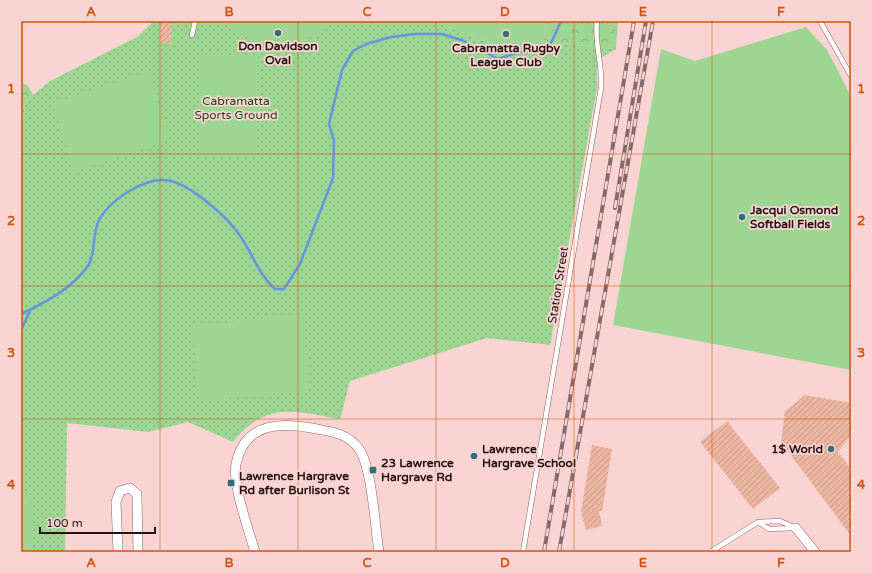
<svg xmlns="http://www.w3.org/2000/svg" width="872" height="573" font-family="'Varela Round',sans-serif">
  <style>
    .green { fill: url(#green-dots) }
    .forest { fill: url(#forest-crowns) }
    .pitch { fill: #9cd692 }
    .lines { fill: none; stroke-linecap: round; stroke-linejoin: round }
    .stream { stroke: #6694e3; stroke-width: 2.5 }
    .building { fill: url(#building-hatch) }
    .lane-casing { stroke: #945e5d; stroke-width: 5.5 }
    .street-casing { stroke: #945e5d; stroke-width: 10 }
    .lane { stroke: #fff; stroke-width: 4.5 }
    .street { stroke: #fff; stroke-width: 9 }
    .rail-casing { stroke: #866a69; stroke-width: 4 }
    .rail { stroke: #fad4d3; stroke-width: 2.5; stroke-dasharray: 8; stroke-linecap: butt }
    .grid { fill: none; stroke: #d5520d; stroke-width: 1; stroke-opacity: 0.55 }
    .poi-dot { fill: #297378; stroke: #fad4d3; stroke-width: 1.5 }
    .labels { text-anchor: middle; stroke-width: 3.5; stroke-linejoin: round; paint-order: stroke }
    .poi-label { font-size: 12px; font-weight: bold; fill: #281313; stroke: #fad4d3; text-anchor: start }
    .park-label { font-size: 12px; fill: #1b4713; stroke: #fad4d3 }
    .street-label { font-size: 12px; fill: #281313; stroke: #fad4d3 }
    .neatline { fill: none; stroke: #d5520d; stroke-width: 1.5 }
    .grid-label { font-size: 13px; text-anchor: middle; font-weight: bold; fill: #d5520d }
  </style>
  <defs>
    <pattern id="green-dots" width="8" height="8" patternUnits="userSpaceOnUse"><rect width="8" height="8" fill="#9cd692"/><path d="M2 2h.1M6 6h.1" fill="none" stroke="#86b77d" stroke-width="1.8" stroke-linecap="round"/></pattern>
    <pattern id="forest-crowns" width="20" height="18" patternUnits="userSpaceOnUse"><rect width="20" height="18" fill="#9cd692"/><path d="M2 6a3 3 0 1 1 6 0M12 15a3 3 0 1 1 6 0" fill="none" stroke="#86b77d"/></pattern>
    <pattern id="building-hatch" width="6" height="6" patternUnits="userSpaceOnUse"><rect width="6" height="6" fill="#ecb5a0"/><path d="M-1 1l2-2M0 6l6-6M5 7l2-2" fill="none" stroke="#ca9b89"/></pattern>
  </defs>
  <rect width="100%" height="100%" fill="#fad4d3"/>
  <path class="green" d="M154,21H447V26L509,50L543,42L616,49L597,60V88L550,345L487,338L350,381L340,419C294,411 266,401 233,442L188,422L148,432L67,423L65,552H21V117L25,118L24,103L50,81L137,37Z"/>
  <path class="forest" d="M547,21H618L616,49L543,42Z
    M21,82L28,86L33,95L24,103L25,118L21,117Z"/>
  <path class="pitch" d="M223,21H333C327,26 320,32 313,35C282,50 248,43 223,21Z
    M447,21H547L543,42L509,50L447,26Z
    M806,27L827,50L851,96V370L613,325L661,49L695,61Z
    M201,54L258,55L257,156L199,155Z
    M149,72L170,140L74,171L52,103Z
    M302,314L310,390L199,401L192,326Z
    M21,492H30L32,552H21Z"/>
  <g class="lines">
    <path class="stream" d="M21,314C45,303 75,287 89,264C96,251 92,233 99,220C109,201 142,179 164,180C179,181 195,192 207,202C217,210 227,219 235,229C251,248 256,272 275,289H284L300,264L333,178L334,141L329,124L342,70L353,51L366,44L391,37L415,34H442L464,41L498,59L519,52H543L552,41L561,21
      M21,330L31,309"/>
  </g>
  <path class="building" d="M161,23L172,24L171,43H159Z
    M805,395L851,403V435L838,452L851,469V536L781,442L785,411Z
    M727,421L780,488L753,509L700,442Z
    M592,445L612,449L602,511H599L602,526L586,530L581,512Z"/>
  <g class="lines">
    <g class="lane-casing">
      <path id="lane" d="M820,21L851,76
        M192,35L195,21
        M758,522L769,529L794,528
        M523,552L601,88C603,66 594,43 597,21
        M710,552L758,522L780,521L796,528"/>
    </g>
    <g class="street-casing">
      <path id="street" d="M796,528L815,552
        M118,552L116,502L120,491L130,488L137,494L138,552
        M255,552C249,531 232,484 236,464C245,421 283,422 317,429C333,432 349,434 359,449C372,467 375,527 379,552"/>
    </g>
    <use href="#lane" class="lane"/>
    <use href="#street" class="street"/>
    <g class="rail-casing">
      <path id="rail" d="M615,208L646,21
        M544,552L634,21
        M559,552L653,21"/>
    </g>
    <use href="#rail" class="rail"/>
  </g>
  <path class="grid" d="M160,21V552M298,21V552M436,21V552M574,21V552M712,21V552M21,154H851M21,286H851M21,419H851"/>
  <g class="poi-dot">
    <circle cx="278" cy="33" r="4"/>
    <circle cx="506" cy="34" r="4"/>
    <circle cx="742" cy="217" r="4"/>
    <circle cx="831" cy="449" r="4"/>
    <circle cx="474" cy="456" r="4"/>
    <rect x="369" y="466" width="8" height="8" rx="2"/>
    <rect x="227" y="479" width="8" height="8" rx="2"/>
  </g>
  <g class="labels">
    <g class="poi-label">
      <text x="278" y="50" text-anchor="middle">Don Davidson<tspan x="278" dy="14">Oval</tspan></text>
      <text x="506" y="52" text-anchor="middle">Cabramatta Rugby<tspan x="506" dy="14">League Club</tspan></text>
      <text x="750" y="214">Jacqui Osmond<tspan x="750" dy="14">Softball Fields</tspan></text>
      <text x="482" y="453">Lawrence<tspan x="482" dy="14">Hargrave School</tspan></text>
      <text x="823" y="453" text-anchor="end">1$ World</text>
      <text x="381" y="467">23 Lawrence<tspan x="381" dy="14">Hargrave Rd</tspan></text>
      <text x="239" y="480">Lawrence Hargrave<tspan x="239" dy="14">Rd after Burlison St</tspan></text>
    </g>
    <g class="park-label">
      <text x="236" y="105">Cabramatta<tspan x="236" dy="14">Sports Ground</tspan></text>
    </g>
    <g class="street-label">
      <text transform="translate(558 285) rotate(-81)" y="4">Station Street</text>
    </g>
  </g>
  <rect width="872" height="573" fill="none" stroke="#fad4d3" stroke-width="44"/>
  <path d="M40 527v6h115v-6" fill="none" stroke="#281313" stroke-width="2"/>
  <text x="46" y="527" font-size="12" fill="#281313" stroke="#fad4d3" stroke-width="3" paint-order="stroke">100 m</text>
  <rect x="22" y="22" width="828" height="529" class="neatline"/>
  <g class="grid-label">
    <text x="91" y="16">A</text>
    <text x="229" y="16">B</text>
    <text x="367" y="16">C</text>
    <text x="505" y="16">D</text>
    <text x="643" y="16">E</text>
    <text x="781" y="16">F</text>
    <text x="11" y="93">1</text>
    <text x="861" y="93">1</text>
    <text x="11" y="225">2</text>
    <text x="861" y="225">2</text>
    <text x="11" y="357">3</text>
    <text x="861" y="357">3</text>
    <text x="11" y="489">4</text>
    <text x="861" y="489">4</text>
    <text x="91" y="567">A</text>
    <text x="229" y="567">B</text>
    <text x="367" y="567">C</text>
    <text x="505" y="567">D</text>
    <text x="643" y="567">E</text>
    <text x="781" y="567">F</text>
  </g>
</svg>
